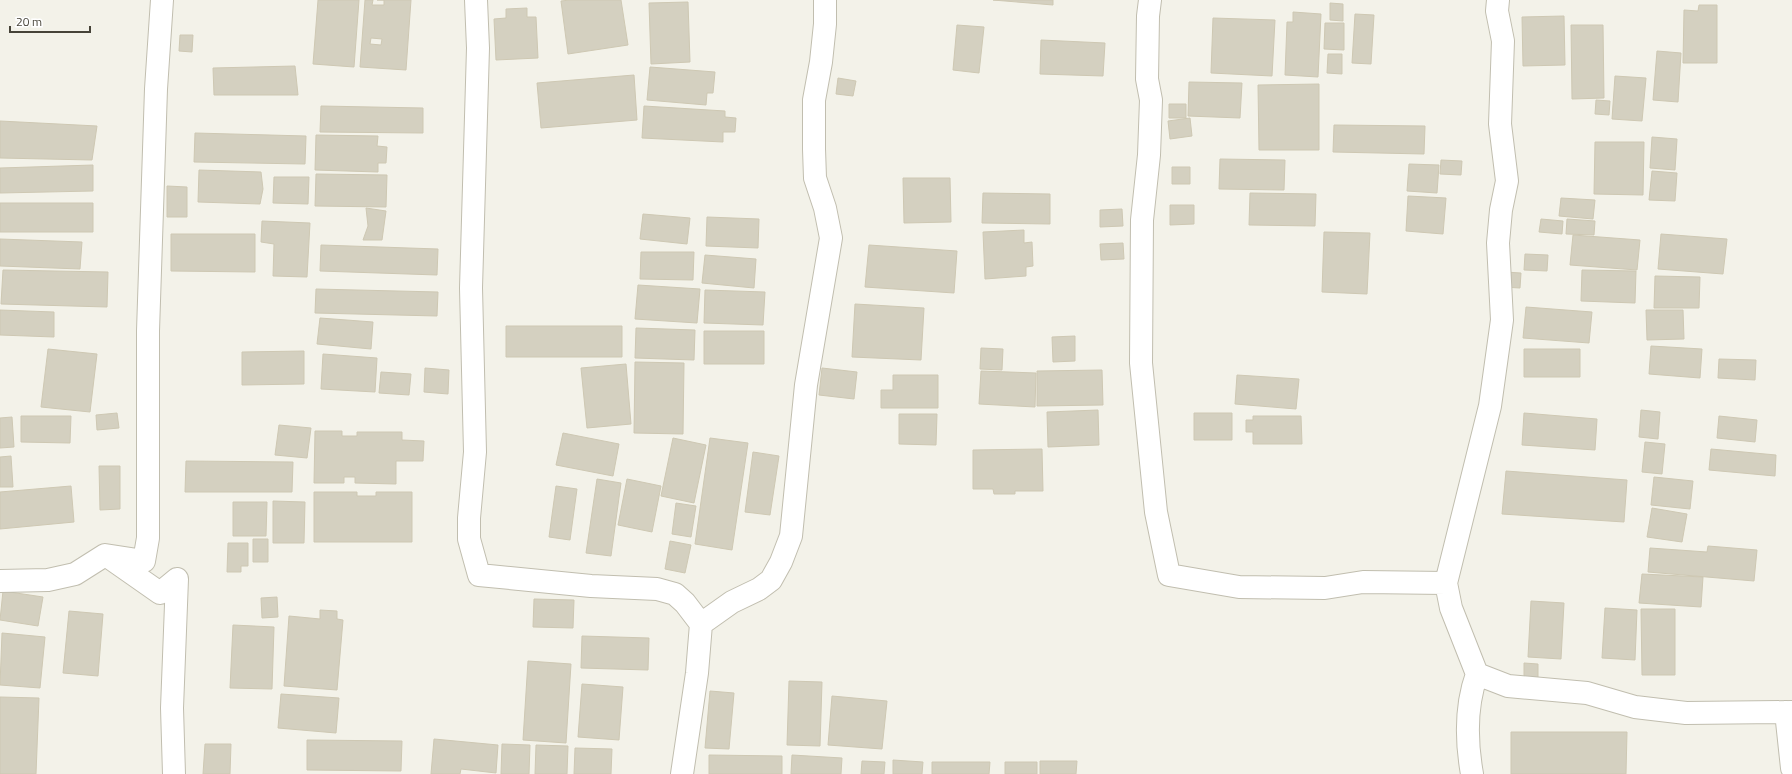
<svg xmlns="http://www.w3.org/2000/svg" width="1792" height="774" font-family="'Titillium Web',sans-serif">
  <style>
    .building { fill: #d4d0c0; stroke: #cec8b3; fill-rule: evenodd }
    .lines { fill: none; stroke-linecap: round; stroke-linejoin: round }
    .street-casing { stroke: #c1beaf; stroke-width: 24 }
    .street { stroke: #fff; stroke-width: 22 }
  </style>
  <rect width="100%" height="100%" fill="#f3f2e9"/>
  <path class="building" d="M318,0H359L354,67L313,64Z
    M365,0H373L372,5H384V0H377H411L406,70L360,67ZM371,38L382,39L381,45L370,44Z
    M570,0H621L628,45L568,54L561,1Z
    M993,0H1053V5Z
    M688,2L690,62L651,64L649,3Z
    M1330,3L1343,4V21L1330,20Z
    M1699,5H1717V63H1683L1684,10L1698,11Z
    M527,8V17H536L538,58L496,60L494,19L506,18V9Z
    M1293,12L1321,14L1318,77L1285,75L1287,22H1293Z
    M1355,14L1374,15L1371,64L1352,63Z
    M1564,16L1565,65L1523,66L1522,17Z
    M1213,18L1275,20L1272,76L1211,73Z
    M1325,23H1344V50L1324,49Z
    M957,25L984,27L979,73L953,70Z
    M1571,25H1603L1604,98L1572,99Z
    M180,35H193L192,52L179,51Z
    M1041,40L1105,43L1103,76L1040,74Z
    M1657,51L1681,53L1678,102L1653,100Z
    M1328,54H1342V74L1327,73Z
    M295,66L298,95H214L213,68Z
    M650,67L715,72L713,93H707L706,105L647,100Z
    M634,75L637,120L541,128L537,83Z
    M1615,76L1646,78L1642,121L1612,119Z
    M838,78L856,81L853,96L836,94Z
    M1189,82L1242,83L1240,118L1188,116Z
    M1319,84V150H1259L1258,85Z
    M1596,100L1610,101L1609,115L1595,114Z
    M1169,104H1186V118H1169Z
    M321,106L423,108V133L320,132Z
    M644,106L725,111V117L736,118L735,132H723V142L642,138Z
    M1190,118L1192,136L1170,139L1168,121Z
    M0,121L97,126L92,160L0,158Z
    M1334,125L1425,126L1424,154L1333,152Z
    M195,133L306,136L305,164L194,162Z
    M316,135L378,136L377,146L387,147L386,163H378V172L315,170Z
    M1652,137L1677,139L1675,170L1650,168Z
    M1595,142H1644L1643,195L1594,194Z
    M1220,159L1285,160L1284,190L1219,189Z
    M1441,160L1462,161L1461,175L1440,174Z
    M1409,164L1439,165L1437,193L1407,191Z
    M93,165V191L0,193V168Z
    M1172,167H1190V184H1172Z
    M199,170L261,172L263,189L260,204L198,202Z
    M1652,171L1677,173L1675,201L1649,200Z
    M316,174L387,175L386,207L315,206Z
    M274,177H309L308,204L273,203Z
    M903,178H950L951,222L904,223Z
    M167,186L187,187V217H167Z
    M983,193L1050,194V224L982,223Z
    M1250,193L1316,194L1315,226L1249,225Z
    M1408,196L1446,198L1443,234L1406,231Z
    M1561,198L1595,200L1593,219L1559,216Z
    M0,203H93V232H0Z
    M1170,205H1194V224L1170,225Z
    M366,208L386,211L382,240H363L368,226Z
    M1122,209L1123,226L1100,227V210Z
    M643,214L690,218L687,244L640,239Z
    M707,217L759,219L758,248L706,246Z
    M1541,219L1563,221L1562,234L1539,232Z
    M1567,219L1595,221L1594,235L1566,234Z
    M262,221L310,223L307,277L273,276L274,244L261,242Z
    M1024,230V243L1032,242L1033,266L1026,267V276L985,279L983,232Z
    M1324,232L1370,233L1367,294L1322,292Z
    M171,234H255V272L171,271Z
    M1661,234L1727,239L1723,274L1658,269Z
    M1573,235L1640,240L1637,270L1570,265Z
    M0,239L82,242L80,269L0,266Z
    M1123,243L1124,259L1101,260L1100,244Z
    M321,245L438,249L437,275L320,271Z
    M869,245L957,251L954,293L865,287Z
    M641,252H694L693,280L640,279Z
    M1525,254L1548,255L1547,271L1524,270Z
    M705,255L756,259L754,288L702,283Z
    M3,270L108,272L107,307L1,304Z
    M1582,270L1636,271L1635,303L1581,301Z
    M1505,272L1521,273L1520,288L1503,287Z
    M1655,276L1700,277L1699,308H1654Z
    M638,285L700,289L697,323L635,319Z
    M316,289L438,292L437,316L315,313Z
    M705,290L765,292L763,325L704,323Z
    M855,304L924,308L921,360L852,357Z
    M1526,307L1592,312L1589,343L1523,338Z
    M0,310L54,312V337L0,335Z
    M1646,310H1683L1684,339L1647,340Z
    M320,318L373,322L371,349L317,344Z
    M506,326H622V357H506Z
    M636,328L695,330L694,360L635,358Z
    M704,331H764V364H704Z
    M1075,336V361L1053,362L1052,337Z
    M1651,346L1702,349L1700,378L1649,374Z
    M981,348L1003,349L1002,370L980,369Z
    M48,349L97,354L90,412L41,407Z
    M1524,349H1580V377H1524Z
    M304,351V384L242,385V352Z
    M323,354L377,358L375,392L321,389Z
    M1719,359L1756,360L1755,380L1718,378Z
    M635,362L684,363L683,434L634,433Z
    M626,364L631,424L587,428L581,368Z
    M425,368L449,370L448,394L424,392Z
    M822,368L857,372L854,399L819,395Z
    M1102,370L1103,405L1037,406V371Z
    M981,371L1036,373L1035,407L979,404Z
    M381,372L411,374L409,395L379,393Z
    M893,375H938V408H881V390H893Z
    M1237,375L1299,379L1296,409L1235,404Z
    M1098,410L1099,445L1048,447L1047,412Z
    M1641,410L1660,412L1658,439L1639,437Z
    M117,413L119,428L97,430L96,415Z
    M1194,413H1232V440H1194Z
    M1524,413L1597,419L1595,450L1522,445Z
    M899,414H937L936,445L899,444Z
    M21,416H71L70,443L21,442Z
    M1253,416H1301L1302,444H1253V432H1246V420H1253Z
    M1719,416L1757,420L1755,442L1717,438Z
    M12,417L14,447L0,448V418Z
    M279,425L311,428L307,458L275,455Z
    M315,431H342V436H357V432H402V440L424,441L423,461H396V484L355,483V477H344V483H314Z
    M563,433L619,444L613,476L556,465Z
    M673,438L706,445L694,503L661,496Z
    M710,438L748,443L732,550L695,544Z
    M1645,442L1665,444L1662,474L1642,472Z
    M1042,449L1043,491H1015V494H994L993,489H973V450Z
    M1711,449L1776,455L1775,476L1709,470Z
    M753,452L779,456L770,515L745,512Z
    M11,456L13,487H0V457Z
    M186,461L293,462L292,492H185Z
    M99,466H120V509L100,510Z
    M1506,471L1627,480L1624,522L1502,514Z
    M1654,477L1693,481L1690,509L1651,505Z
    M597,479L621,483L611,556L586,553Z
    M627,479L661,486L652,532L618,525Z
    M71,486L74,522L0,529V492Z
    M556,486L577,489L570,540L549,537Z
    M314,492H357V496H376V492H412V542H314Z
    M273,501L305,502L304,543H273Z
    M233,502H267L266,536H233Z
    M676,503L696,506L691,537L672,534Z
    M1652,508L1687,514L1682,542L1647,537Z
    M253,539H268V562H253Z
    M670,541L691,545L685,573L665,569Z
    M228,543H248V566H241V572H227Z
    M1708,546L1757,550L1754,581L1648,572L1650,548L1707,552Z
    M1642,574L1703,577L1701,607L1639,603Z
    M3,591L43,597L38,626L0,620Z
    M277,597L278,617L262,618L261,598Z
    M534,599L574,600L573,628L533,627Z
    M1531,601L1564,603L1561,659L1528,657Z
    M1605,608L1637,610L1635,660L1602,658Z
    M1641,609H1675V675H1642Z
    M320,610L337,611V619L343,620L337,690L284,686L289,616L320,619Z
    M69,611L103,614L98,676L63,673Z
    M233,625L274,627L272,689L230,688Z
    M2,633L45,637L40,688L0,685Z
    M582,636L649,638L648,670L581,668Z
    M528,661L571,664L566,743L523,740Z
    M1524,663L1538,664V681L1524,680Z
    M789,681L822,682L820,746L787,745Z
    M582,684L623,687L619,740L578,737Z
    M710,691L734,693L729,749L705,748Z
    M281,694L339,698L336,733L278,728Z
    M832,696L887,701L882,749L828,745Z
    M0,697L39,698L36,774H0Z
    M1511,732H1627L1626,774H1511Z
    M434,739L498,745L496,773L461,769L460,774H431Z
    M307,740L402,741L401,771L307,770Z
    M205,744H231L230,774H203Z
    M502,744L530,745L529,774H501Z
    M536,745L568,746L567,774H535Z
    M575,748L612,749L611,774H574Z
    M709,755L782,756V774H709Z
    M792,755L842,758L841,774H791Z
    M893,760L923,762L922,774H893Z
    M862,761L885,762L884,774H861Z
    M1040,761H1077L1076,774H1040Z
    M932,762H990L989,774H932Z
    M1005,762H1037V774H1005Z"/>
  <g class="lines">
    <g class="street-casing">
      <path id="street" d="M476,0L478,48L471,288L475,452L469,518V539L479,575L591,586L657,589L675,594L685,603L701,624L697,673L682,774
        M1150,0L1148,16L1147,79L1151,100L1149,155L1142,220L1141,363L1156,512L1169,575L1239,587L1325,588L1363,582L1446,583
        M110,558L160,593L177,579
        M0,581L48,580L75,574L105,555L144,561L148,538V331L156,89L162,0
        M701,624L732,602L759,589L771,580L781,562L791,536L806,385L831,238L825,208L815,178L814,149V100L821,62L825,24V0
        M1477,674L1508,686L1587,693L1635,707L1686,713L1792,712
        M1786,712L1792,768
        M174,774L172,708L177,579
        M1472,774C1466,740 1465,707 1477,674L1451,608L1446,583L1490,406L1502,320L1498,243L1501,210L1507,181L1500,124L1503,41L1497,11L1498,0"/>
    </g>
    <use href="#street" class="street"/>
  </g>
  <path d="M10 26v6h80v-6" fill="none" stroke="#464338" stroke-width="2"/>
  <text x="16" y="26" font-size="12" fill="#464338" stroke="#ffffff" stroke-width="3" paint-order="stroke">20 m</text>
</svg>
